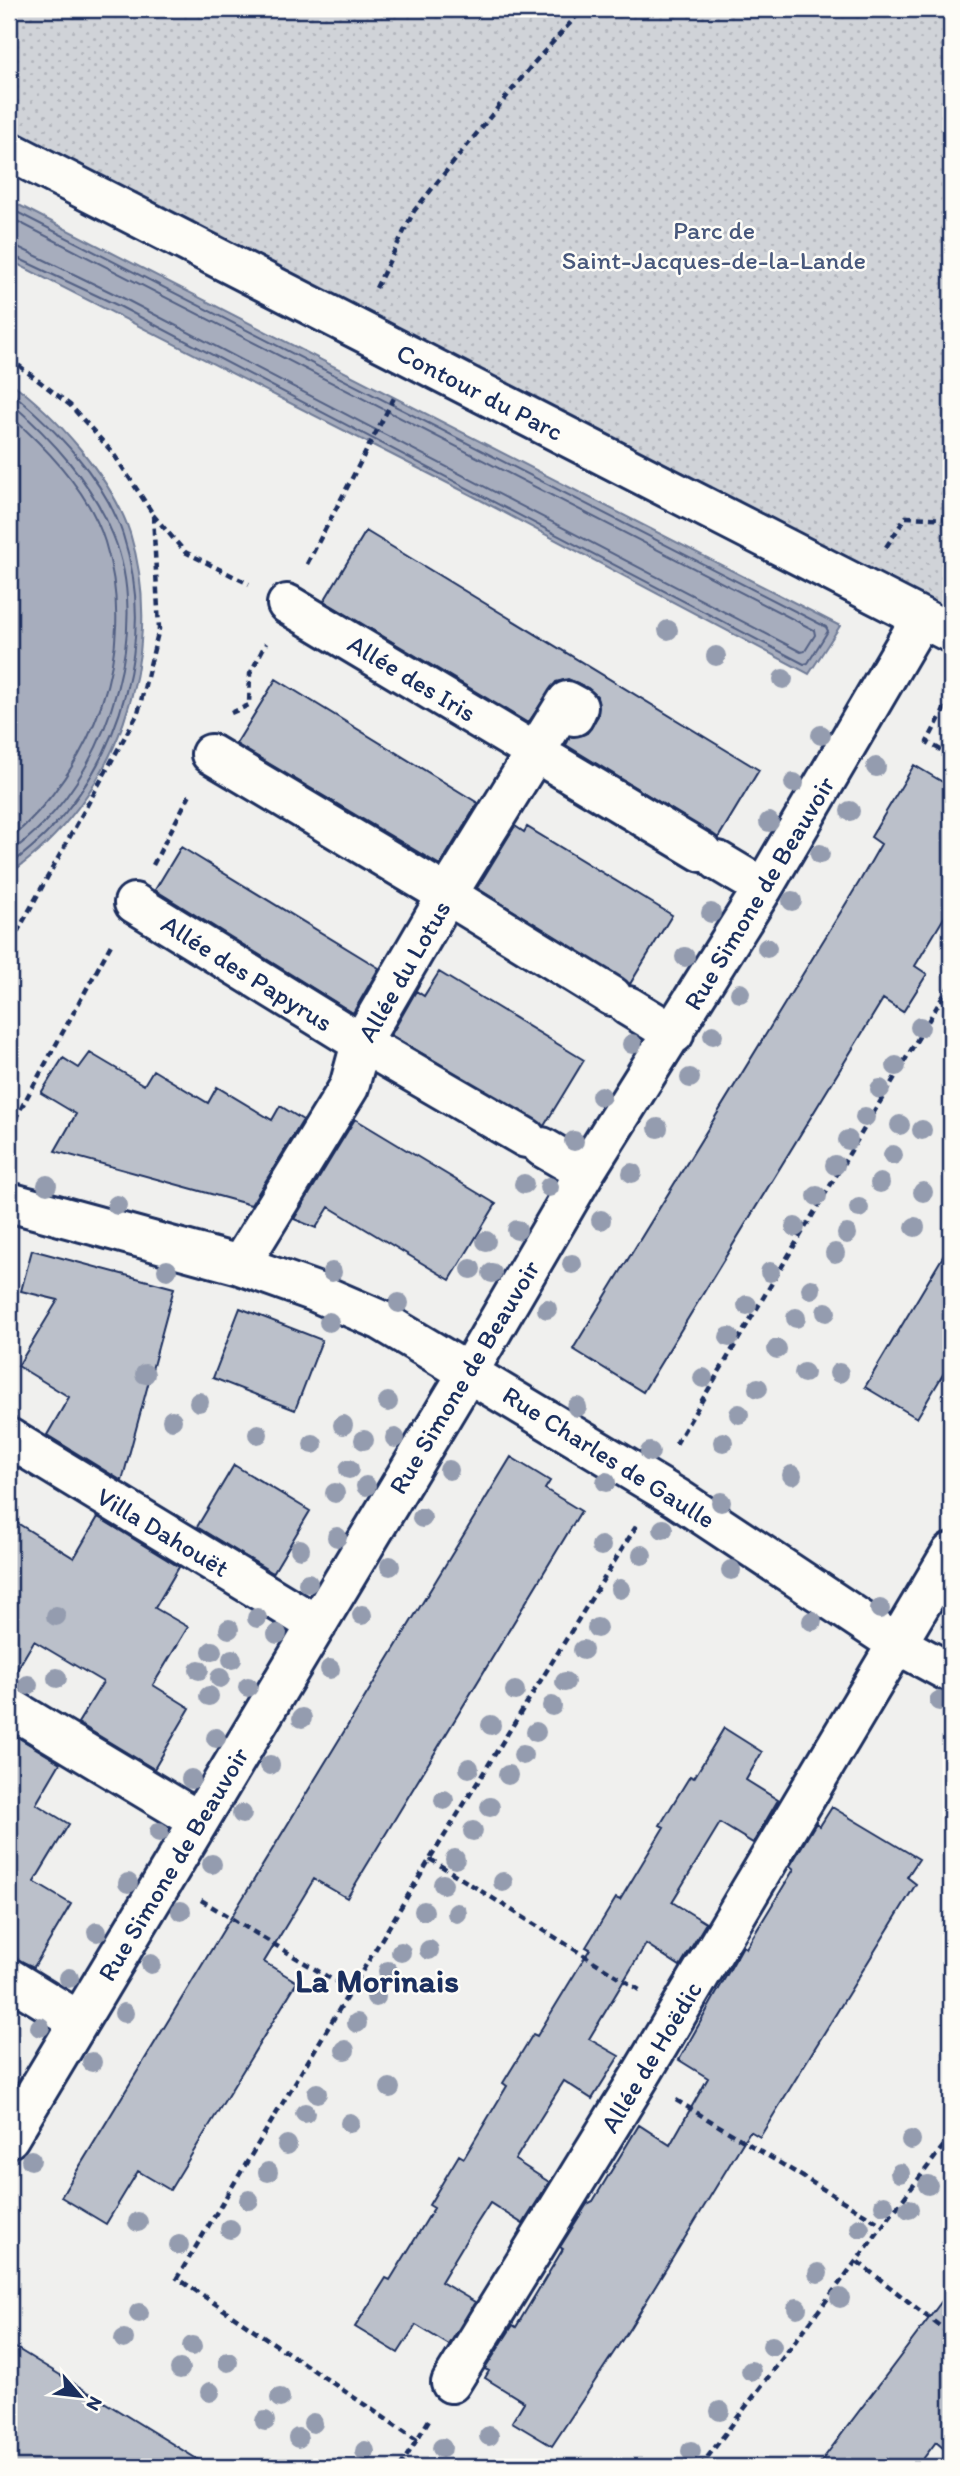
<svg xmlns="http://www.w3.org/2000/svg" width="960" height="2476" font-family="Itim,sans-serif">
  <style>
    .park { fill: url(#park-dots); stroke: #76819b; stroke-width: 2 }
    .water { fill: #a7adbd; stroke: #6f7b97; stroke-width: 2 }
    .lines { fill: none; stroke-linecap: round; stroke-linejoin: round }
    .shore { stroke: #536184; stroke-width: 2 }
    .building { fill: #bbc0ca; stroke: #1b2f5e; stroke-width: 2 }
    .minor-casing { stroke: #1b2f5e; stroke-width: 44 }
    .path { stroke: #1b2f5e; stroke-width: 4.5; stroke-dasharray: 7 5; stroke-linecap: butt }
    .minor { stroke: #fdfcf7; stroke-width: 38 }
    .tree { fill: #949caf }
    .labels { text-anchor: middle; stroke-width: 5; stroke-linejoin: round; paint-order: stroke }
    .park-label { font-size: 26px; fill: #48587c; stroke: #fdfcf7 }
    .street-label { font-size: 26px; fill: #1b2f5e; stroke: #fdfcf7 }
    .district-label { font-size: 33px; font-weight: bold; fill: #1b2f5e; stroke: #fdfcf7 }
  </style>
  <defs>
    <pattern id="park-dots" width="8" height="8" patternUnits="userSpaceOnUse" patternTransform="scale(1.75)"><rect width="8" height="8" fill="#d0d3d8"/><path d="M2 2h.1M6 6h.1" fill="none" stroke="#b2b5bc" stroke-width="1.8" stroke-linecap="round"/></pattern>
  </defs>
  <rect width="100%" height="100%" fill="#f0f0ee"/>
  <filter id="ink" filterUnits="userSpaceOnUse"><feTurbulence type="fractalNoise" baseFrequency=".0143" numOctaves="2"/><feDisplacementMap in="SourceGraphic" scale="14" xChannelSelector="R" yChannelSelector="G"/><feConvolveMatrix kernelMatrix="1 2 1 2 8 2 1 2 1" color-interpolation-filters="sRGB"/></filter>
  <g filter="url(#ink)">
    <path class="park" d="M9,9H951V633L9,151Z"/>
    <path class="water" d="M9,200L840,626L809,674L471,495L9,260Z
      M9,381C55,414 112,478 130,533C168,656 115,802 9,874Z"/>
    <g class="lines">
      <path class="shore" d="M9,208L826,627L828,631L808,663L804,664L119,306L9,254
        M9,217L814,630L815,635L805,651L801,652L123,298L18,247L9,245
        M9,390C54,428 104,477 123,535C156,637 122,754 49,831C37,844 22,855 9,866
        M9,401C51,438 92,482 113,535C151,626 110,759 41,826C31,836 20,845 9,854
        M9,415C47,448 90,493 105,542C139,651 93,768 9,840"/>
    </g>
    <path class="building" d="M366,531L759,770L718,838L566,745L570,737L587,733L598,716L597,696L588,688L568,679L556,682L528,723L324,601Z
      M276,679L478,803L440,865L236,744Z
      M914,765L951,787V906L915,966L927,974L903,1012L883,999L643,1392L573,1349L861,879L881,844L871,837Z
      M515,826L524,832L527,827L672,915L630,984L477,888Z
      M181,847L379,968L353,1013L155,890Z
      M439,972L584,1060L544,1126L391,1035L416,991L424,996Z
      M90,1053L144,1085L153,1070L208,1103L217,1087L272,1120L280,1106L303,1120L251,1205L55,1151L76,1114L41,1093L63,1058L79,1068Z
      M355,1119L496,1204L450,1280L329,1207L316,1228L294,1219Z
      M951,1243V1361L917,1418L865,1387Z
      M32,1250L174,1288L122,1481L47,1435L69,1397L18,1366L58,1300L21,1291Z
      M240,1308L322,1340L295,1410L213,1378Z
      M511,1457L550,1481L545,1489L581,1511L347,1898L314,1879L264,1962L297,1982L170,2190L138,2171L106,2224L61,2197Z
      M234,1465L310,1511L273,1573L197,1527Z
      M98,1517L179,1567L155,1608L188,1627L153,1685L190,1708L154,1769L78,1723L103,1682L34,1641L9,1683V1518L74,1558Z
      M724,1728L762,1752L746,1780L778,1800L753,1843L720,1823L672,1902L706,1923L680,1966L646,1944L589,2039L619,2056L592,2099L564,2081L540,2119L515,2160L549,2182L523,2224L490,2203L465,2242L441,2282L475,2302L449,2345L416,2325L398,2353L355,2327L386,2278L390,2280L434,2208L429,2205L459,2155L464,2158L507,2086L503,2083L533,2034L537,2036L590,1949L586,1947L616,1898L620,1900L664,1827L660,1825L690,1776L694,1778Z
      M9,1732L60,1763L36,1804L69,1824L34,1882L71,1904L34,1967L9,1956Z
      M832,1807L919,1859L907,1877L916,1884L760,2137L750,2131L630,2328L552,2446L512,2422L524,2402L485,2378L489,2371L485,2369L513,2325L516,2327L563,2249L560,2247L587,2204L593,2201L639,2125L670,2145L708,2078L679,2060L743,1946L746,1948L794,1869L790,1866L816,1823L820,1826Z
      M951,2289V2455L936,2442L917,2467H817Z
      M9,2344L21,2351L210,2467H9Z"/>
    <g class="lines">
      <g class="minor-casing">
        <path id="minor" d="M9,151L951,633
          M287,604L536,753
          M211,754L447,895
          M553,763L702,852
          M718,861L763,888
          M134,903L361,1043
          M464,905L612,996
          M628,1006L674,1034
          M383,1055L526,1138
          M542,1147L585,1172
          M9,1202L240,1265L313,1291L380,1320L677,1498L897,1644L951,1673
          M240,1265L349,1087L361,1043L447,895L567,701L578,707L574,716
          M9,1438L317,1625
          M9,1707L199,1821
          M9,1978L79,2021
          M9,2138L469,1371L585,1172L763,888L921,618
          M451,2383L639,2078L951,1553"/>
      </g>
      <path class="path" d="M376,288L414,211L533,64L583,9
        M9,358L70,405L113,453L153,514L159,629L138,713L9,947
        M153,515L185,552L249,584
        M886,547L906,517L951,519
        M307,564L394,398
        M951,697L927,742L951,756
        M231,713L249,705L250,674L266,643
        M153,865L191,792
        M9,1130L113,941
        M676,1444L951,983
        M430,1859L641,1991
        M201,1900L351,1991
        M676,2100L884,2226
        M858,2262L951,2335
        M417,2440L177,2278L430,1859L637,1525
        M400,2467L429,2420
        M700,2467L951,2136"/>
      <use href="#minor" class="minor"/>
    </g>
    <g class="tree">
      <circle cx="668" cy="630" r="10"/>
      <circle cx="716" cy="656" r="10"/>
      <circle cx="783" cy="679" r="10"/>
      <circle cx="821" cy="735" r="10"/>
      <circle cx="876" cy="767" r="10"/>
      <circle cx="794" cy="783" r="10"/>
      <circle cx="850" cy="811" r="10"/>
      <circle cx="769" cy="822" r="10"/>
      <circle cx="820" cy="854" r="10"/>
      <circle cx="792" cy="901" r="10"/>
      <circle cx="711" cy="913" r="10"/>
      <circle cx="767" cy="948" r="10"/>
      <circle cx="685" cy="957" r="10"/>
      <circle cx="740" cy="993" r="10"/>
      <circle cx="920" cy="1027" r="10"/>
      <circle cx="713" cy="1035" r="10"/>
      <circle cx="632" cy="1044" r="10"/>
      <circle cx="896" cy="1066" r="10"/>
      <circle cx="690" cy="1078" r="10"/>
      <circle cx="880" cy="1089" r="10"/>
      <circle cx="601" cy="1096" r="10"/>
      <circle cx="865" cy="1117" r="10"/>
      <circle cx="900" cy="1125" r="10"/>
      <circle cx="658" cy="1128" r="10"/>
      <circle cx="922" cy="1130" r="10"/>
      <circle cx="848" cy="1140" r="10"/>
      <circle cx="574" cy="1141" r="10"/>
      <circle cx="893" cy="1155" r="10"/>
      <circle cx="835" cy="1165" r="10"/>
      <circle cx="632" cy="1173" r="10"/>
      <circle cx="880" cy="1183" r="10"/>
      <circle cx="524" cy="1184" r="10"/>
      <circle cx="47" cy="1185" r="10"/>
      <circle cx="549" cy="1187" r="10"/>
      <circle cx="923" cy="1192" r="10"/>
      <circle cx="817" cy="1196" r="10"/>
      <circle cx="117" cy="1205" r="10"/>
      <circle cx="859" cy="1208" r="10"/>
      <circle cx="601" cy="1220" r="10"/>
      <circle cx="795" cy="1227" r="10"/>
      <circle cx="915" cy="1227" r="10"/>
      <circle cx="517" cy="1230" r="10"/>
      <circle cx="847" cy="1234" r="10"/>
      <circle cx="486" cy="1241" r="10"/>
      <circle cx="835" cy="1253" r="10"/>
      <circle cx="572" cy="1264" r="10"/>
      <circle cx="471" cy="1269" r="10"/>
      <circle cx="167" cy="1270" r="10"/>
      <circle cx="332" cy="1272" r="10"/>
      <circle cx="770" cy="1272" r="10"/>
      <circle cx="492" cy="1273" r="10"/>
      <circle cx="811" cy="1289" r="10"/>
      <circle cx="399" cy="1303" r="10"/>
      <circle cx="747" cy="1305" r="10"/>
      <circle cx="547" cy="1309" r="10"/>
      <circle cx="826" cy="1312" r="10"/>
      <circle cx="796" cy="1318" r="10"/>
      <circle cx="329" cy="1322" r="10"/>
      <circle cx="729" cy="1337" r="10"/>
      <circle cx="777" cy="1349" r="10"/>
      <circle cx="804" cy="1373" r="10"/>
      <circle cx="839" cy="1373" r="10"/>
      <circle cx="145" cy="1374" r="10"/>
      <circle cx="703" cy="1378" r="10"/>
      <circle cx="758" cy="1388" r="10"/>
      <circle cx="199" cy="1402" r="10"/>
      <circle cx="388" cy="1402" r="10"/>
      <circle cx="577" cy="1407" r="10"/>
      <circle cx="739" cy="1414" r="10"/>
      <circle cx="172" cy="1420" r="10"/>
      <circle cx="343" cy="1425" r="10"/>
      <circle cx="258" cy="1434" r="10"/>
      <circle cx="395" cy="1438" r="10"/>
      <circle cx="364" cy="1440" r="10"/>
      <circle cx="723" cy="1442" r="10"/>
      <circle cx="313" cy="1444" r="10"/>
      <circle cx="650" cy="1452" r="10"/>
      <circle cx="349" cy="1469" r="10"/>
      <circle cx="449" cy="1470" r="10"/>
      <circle cx="792" cy="1475" r="10"/>
      <circle cx="606" cy="1482" r="10"/>
      <circle cx="366" cy="1486" r="10"/>
      <circle cx="335" cy="1493" r="10"/>
      <circle cx="721" cy="1502" r="10"/>
      <circle cx="422" cy="1518" r="10"/>
      <circle cx="663" cy="1529" r="10"/>
      <circle cx="337" cy="1537" r="10"/>
      <circle cx="601" cy="1546" r="10"/>
      <circle cx="300" cy="1549" r="10"/>
      <circle cx="642" cy="1555" r="10"/>
      <circle cx="390" cy="1566" r="10"/>
      <circle cx="731" cy="1570" r="10"/>
      <circle cx="308" cy="1583" r="10"/>
      <circle cx="620" cy="1589" r="10"/>
      <circle cx="880" cy="1609" r="10"/>
      <circle cx="362" cy="1615" r="10"/>
      <circle cx="56" cy="1616" r="10"/>
      <circle cx="257" cy="1618" r="10"/>
      <circle cx="812" cy="1621" r="10"/>
      <circle cx="597" cy="1628" r="10"/>
      <circle cx="229" cy="1629" r="10"/>
      <circle cx="277" cy="1634" r="10"/>
      <circle cx="583" cy="1650" r="10"/>
      <circle cx="212" cy="1651" r="10"/>
      <circle cx="232" cy="1659" r="10"/>
      <circle cx="330" cy="1669" r="10"/>
      <circle cx="199" cy="1670" r="10"/>
      <circle cx="57" cy="1678" r="10"/>
      <circle cx="220" cy="1678" r="10"/>
      <circle cx="565" cy="1682" r="10"/>
      <circle cx="28" cy="1685" r="10"/>
      <circle cx="248" cy="1687" r="10"/>
      <circle cx="515" cy="1691" r="10"/>
      <circle cx="209" cy="1696" r="10"/>
      <circle cx="939" cy="1701" r="10"/>
      <circle cx="552" cy="1706" r="10"/>
      <circle cx="302" cy="1718" r="10"/>
      <circle cx="491" cy="1725" r="10"/>
      <circle cx="536" cy="1732" r="10"/>
      <circle cx="216" cy="1738" r="10"/>
      <circle cx="523" cy="1755" r="10"/>
      <circle cx="270" cy="1765" r="10"/>
      <circle cx="469" cy="1768" r="10"/>
      <circle cx="508" cy="1775" r="10"/>
      <circle cx="191" cy="1779" r="10"/>
      <circle cx="444" cy="1800" r="10"/>
      <circle cx="490" cy="1807" r="10"/>
      <circle cx="242" cy="1814" r="10"/>
      <circle cx="473" cy="1831" r="10"/>
      <circle cx="159" cy="1832" r="10"/>
      <circle cx="455" cy="1859" r="10"/>
      <circle cx="212" cy="1864" r="10"/>
      <circle cx="503" cy="1882" r="10"/>
      <circle cx="128" cy="1883" r="10"/>
      <circle cx="443" cy="1884" r="10"/>
      <circle cx="181" cy="1911" r="10"/>
      <circle cx="424" cy="1911" r="10"/>
      <circle cx="457" cy="1913" r="10"/>
      <circle cx="97" cy="1932" r="10"/>
      <circle cx="429" cy="1950" r="10"/>
      <circle cx="401" cy="1952" r="10"/>
      <circle cx="151" cy="1964" r="10"/>
      <circle cx="388" cy="1971" r="10"/>
      <circle cx="69" cy="1978" r="10"/>
      <circle cx="376" cy="1997" r="10"/>
      <circle cx="124" cy="2013" r="10"/>
      <circle cx="357" cy="2023" r="10"/>
      <circle cx="40" cy="2027" r="10"/>
      <circle cx="345" cy="2050" r="10"/>
      <circle cx="92" cy="2062" r="10"/>
      <circle cx="390" cy="2088" r="10"/>
      <circle cx="317" cy="2093" r="10"/>
      <circle cx="305" cy="2113" r="10"/>
      <circle cx="350" cy="2123" r="10"/>
      <circle cx="911" cy="2140" r="10"/>
      <circle cx="287" cy="2145" r="10"/>
      <circle cx="31" cy="2160" r="10"/>
      <circle cx="268" cy="2172" r="10"/>
      <circle cx="900" cy="2173" r="10"/>
      <circle cx="928" cy="2185" r="10"/>
      <circle cx="249" cy="2200" r="10"/>
      <circle cx="884" cy="2205" r="10"/>
      <circle cx="909" cy="2209" r="10"/>
      <circle cx="138" cy="2222" r="10"/>
      <circle cx="860" cy="2228" r="10"/>
      <circle cx="230" cy="2229" r="10"/>
      <circle cx="179" cy="2245" r="10"/>
      <circle cx="818" cy="2273" r="10"/>
      <circle cx="840" cy="2298" r="10"/>
      <circle cx="797" cy="2308" r="10"/>
      <circle cx="139" cy="2313" r="10"/>
      <circle cx="124" cy="2339" r="10"/>
      <circle cx="192" cy="2346" r="10"/>
      <circle cx="772" cy="2346" r="10"/>
      <circle cx="228" cy="2362" r="10"/>
      <circle cx="180" cy="2369" r="10"/>
      <circle cx="751" cy="2371" r="10"/>
      <circle cx="210" cy="2392" r="10"/>
      <circle cx="280" cy="2398" r="10"/>
      <circle cx="720" cy="2411" r="10"/>
      <circle cx="265" cy="2421" r="10"/>
      <circle cx="313" cy="2423" r="10"/>
      <circle cx="489" cy="2436" r="10"/>
      <circle cx="298" cy="2438" r="10"/>
      <circle cx="442" cy="2448" r="10"/>
      <circle cx="365" cy="2451" r="10"/>
      <circle cx="691" cy="2451" r="10"/>
    </g>
  </g>
  <g class="labels">
    <g class="park-label">
      <text x="714" y="239">Parc de<tspan x="714" dy="30">Saint-Jacques-de-la-Lande</tspan></text>
    </g>
    <g class="street-label">
      <text transform="translate(480 392) rotate(27)" y="9">Contour du Parc</text>
      <text transform="translate(412 678) rotate(31)" y="9">Allée des Iris</text>
      <text transform="translate(759 893) rotate(-59)" y="9">Rue Simone de Beauvoir</text>
      <text transform="translate(404 971) rotate(-60)" y="9">Allée du Lotus</text>
      <text transform="translate(247 973) rotate(32)" y="9">Allée des Papyrus</text>
      <text transform="translate(464 1377) rotate(-59)" y="9">Rue Simone de Beauvoir</text>
      <text transform="translate(609 1457) rotate(32)" y="9">Rue Charles de Gaulle</text>
      <text transform="translate(163 1532) rotate(31)" y="9">Villa Dahouët</text>
      <text transform="translate(173 1864) rotate(-59)" y="9">Rue Simone de Beauvoir</text>
      <text transform="translate(651 2057) rotate(-59)" y="9">Allée de Hoëdic</text>
    </g>
    <g class="district-label">
      <text x="377" y="1992">La Morinais</text>
    </g>
  </g>
  <rect width="960" height="2476" fill="none" stroke="#fdfcf7" stroke-width="35"/>
  <rect x="18" y="18" width="925" height="2441" fill="none" stroke="#1b2f5e" stroke-width="2.5" filter="url(#ink)"/>
  <g transform="translate(80 2396) rotate(118)" stroke="#fdfcf7" stroke-width="5" paint-order="stroke">
  <path d="M0-5L12 26L0 18L-12 26Z" fill="#1b2f5e"/>
  <text y="-10" font-size="19" font-weight="bold" text-anchor="middle" fill="#1b2f5e">N</text>
  </g>
</svg>
